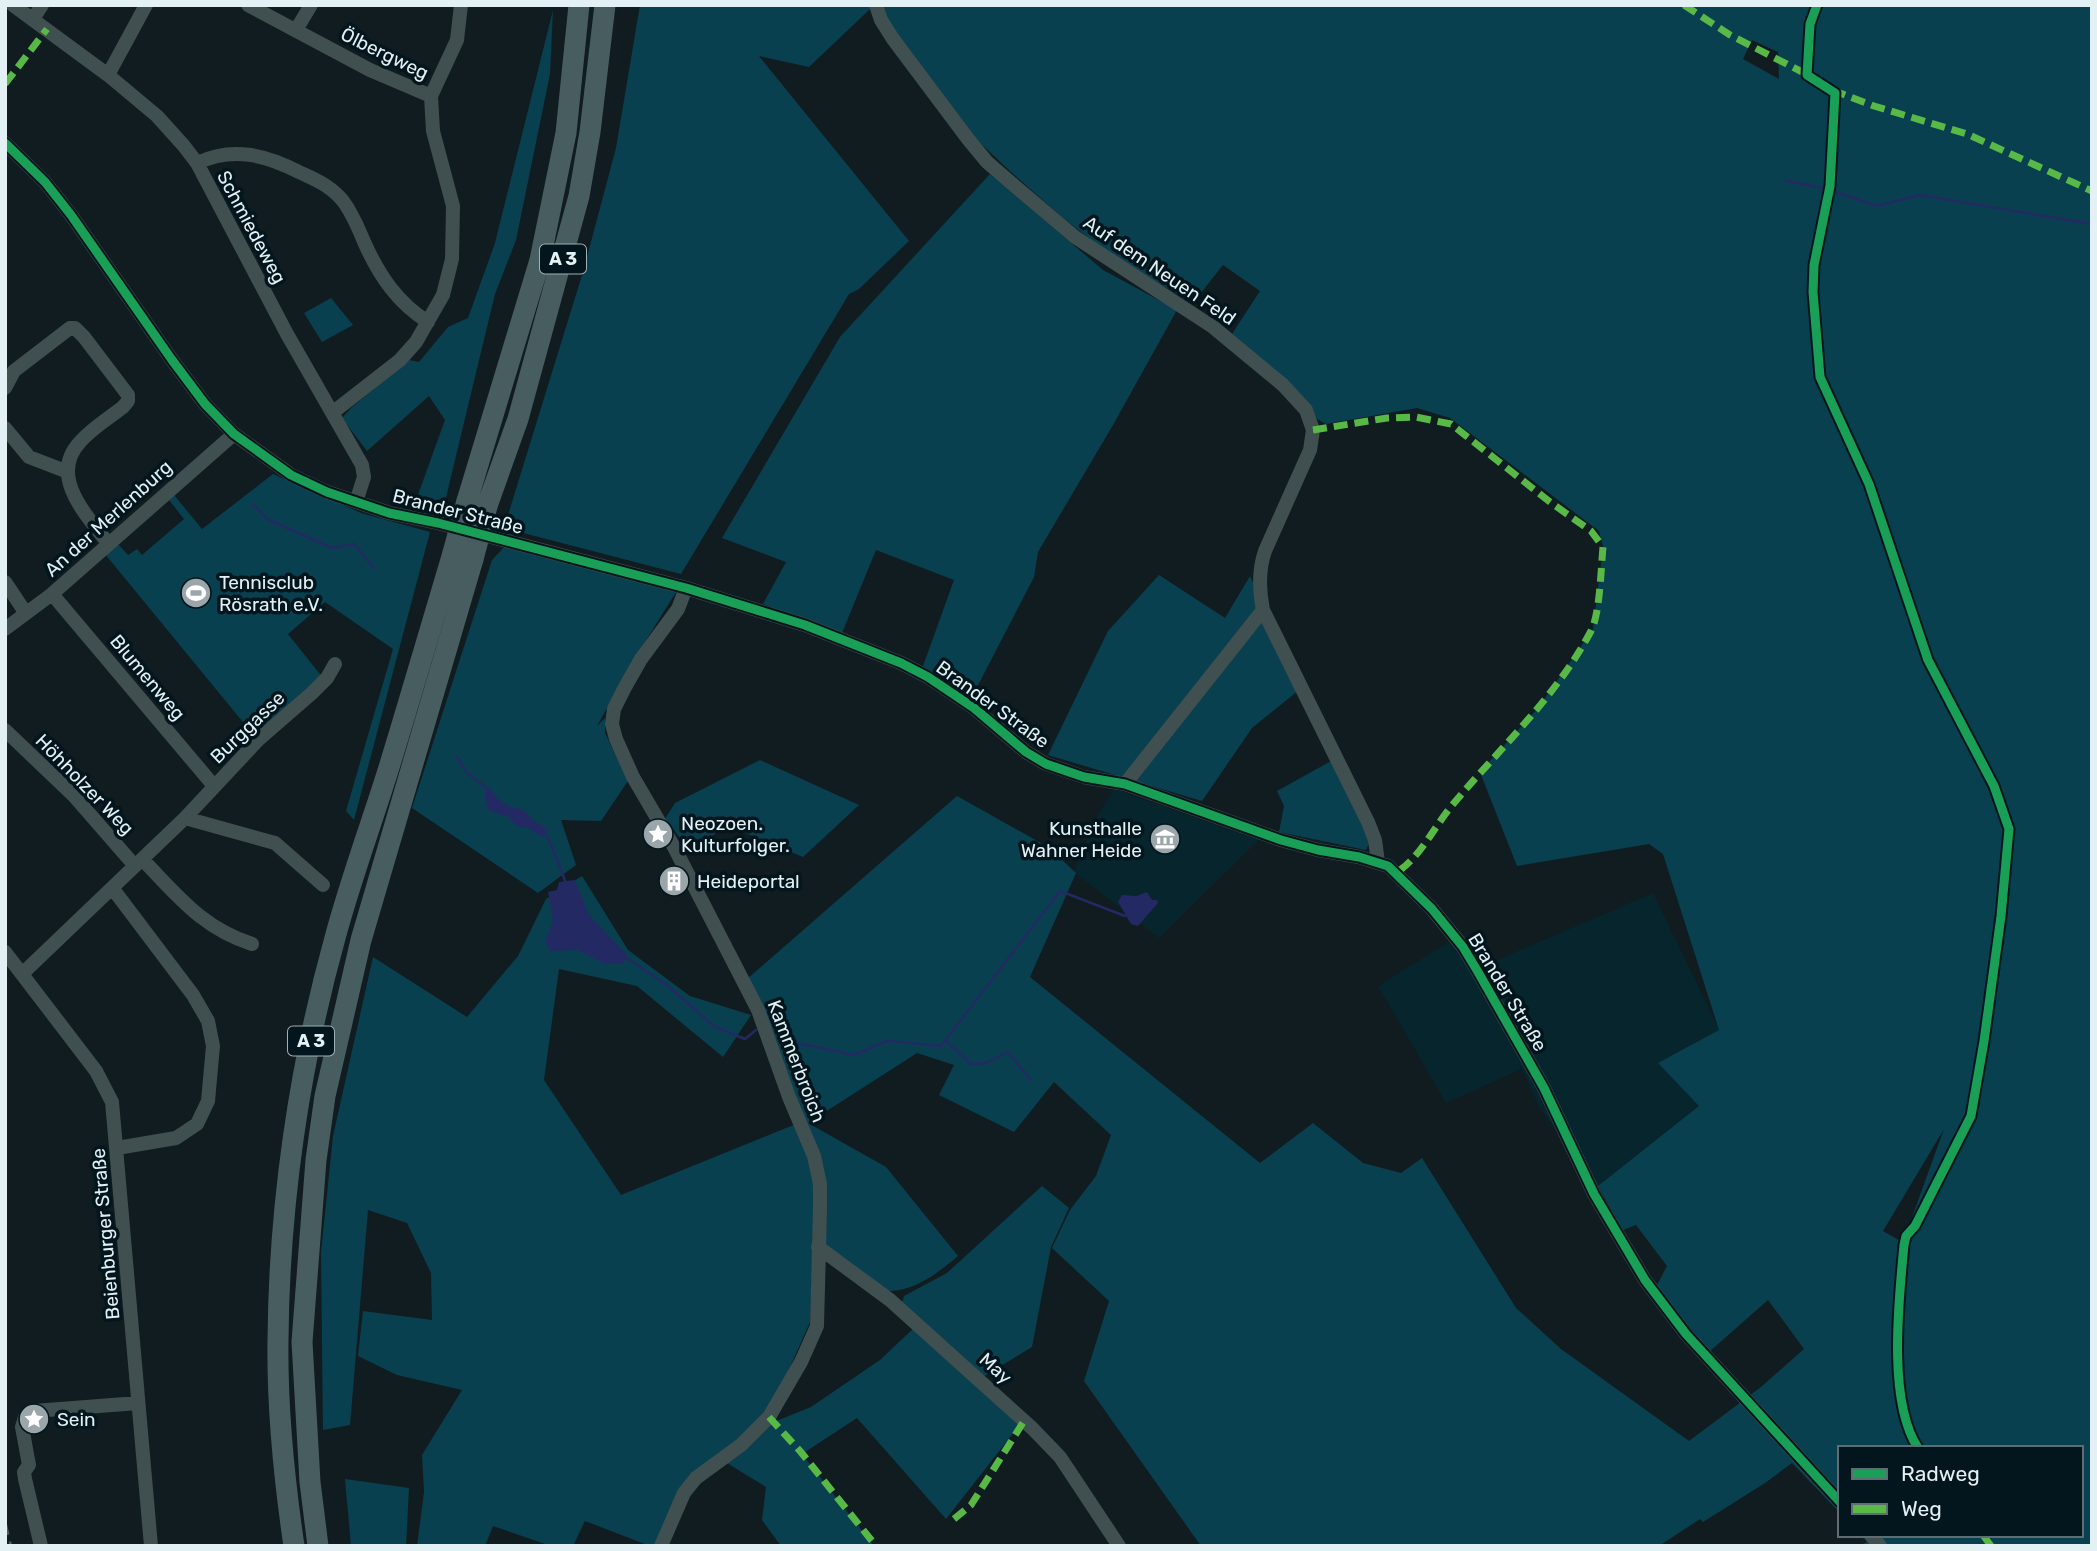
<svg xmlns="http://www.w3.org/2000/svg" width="2097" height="1551" font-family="Rubik,sans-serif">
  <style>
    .built { fill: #07252d }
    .green { fill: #09404f; fill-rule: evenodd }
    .water { fill: #232a63 }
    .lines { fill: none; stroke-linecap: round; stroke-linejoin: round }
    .stream { stroke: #232a63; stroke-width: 2.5 }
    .minor { stroke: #404f4f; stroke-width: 14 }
    .highway { stroke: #485d5f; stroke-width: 21 }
    .rail { stroke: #525d60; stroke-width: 2.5; stroke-dasharray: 14 7; stroke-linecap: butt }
    .highway-bridge { stroke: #485d5f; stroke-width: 21 }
    .quiet { stroke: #58b947; stroke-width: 7; stroke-dasharray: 14 7; stroke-linecap: butt }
    .cycleway-casing { stroke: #03161d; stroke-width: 13 }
    .cycleway { stroke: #1a9f57; stroke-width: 9 }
    .labels { text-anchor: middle; stroke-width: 7; stroke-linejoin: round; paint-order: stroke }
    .shield { fill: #03161d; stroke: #a0afb4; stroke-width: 2 }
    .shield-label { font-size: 18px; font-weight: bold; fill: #e3f0f4 }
    .street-label { font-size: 19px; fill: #e3f0f4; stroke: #03161d }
    .poi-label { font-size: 19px; fill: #e3f0f4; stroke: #03161d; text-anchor: start }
  </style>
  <rect width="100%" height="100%" fill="#111c20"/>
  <path class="built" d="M1114,789L1259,840L1159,938L1074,872L1091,826Z
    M1653,893L1720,1031L1700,1106L1598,1186L1540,1109L1522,1069L1446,1103L1378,986L1463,933L1483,966Z"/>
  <path class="green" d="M640,5H871L870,9L809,67L759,56L909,241L859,289L849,294L681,574L504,528L583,272L616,148Z
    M882,5H2092V1546H1858L1867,1542L1861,1535H2081V1448H1840V1513L1792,1463L1765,1483L1703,1522L1700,1519L1659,1546H1201L1084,1381L1109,1301L1052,1248L1070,1210L1096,1176L1111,1135L1054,1082L1014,1132L939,1095L954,1065L917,1053L808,1123L886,1167L958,1256C939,1272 914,1292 888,1291L813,1250L810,1322L776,1399L762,1419L694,1475L655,1546H650L585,1521L573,1546H551L493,1526L485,1546H417L424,1492L422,1455L462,1390L397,1375L358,1356L363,1311L432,1320L431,1273L407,1223L368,1210L350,1425L323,1430L321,1252L333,1136L373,957L467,1017L518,956L546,899L582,876L628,950L690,996L751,1015L723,1057L637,986L559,969L544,1080L621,1195L796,1124L747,979L957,796L1048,847L1076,873L1030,977L1260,1163L1313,1123L1363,1163L1401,1173L1422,1158L1516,1308L1561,1349L1689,1441L1761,1387L1804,1349L1768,1300L1709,1352L1657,1285L1667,1266L1636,1225L1623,1230L1598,1186L1699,1106L1658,1063L1719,1030L1663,854L1649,844L1517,866L1480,772L1538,708L1593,629L1603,547L1599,531L1450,418L1417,408L1326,424L1317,419L1310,407L1232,334L1260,291L1223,265L1193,303L1116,259L1062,217L1011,172L975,138L886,23ZM1752,40L1778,52L1779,79L1743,59ZM1944,1129L1903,1242H1902L1883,1231Z
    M553,10L550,74L516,240L495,294L442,514L424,509L415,503L445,420L429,396L367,451L342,418L351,408L409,360L419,362L448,327L468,318L495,243Z
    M990,174L1103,270L1177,310L1113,425L1038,552L1034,577L974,693L923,666L954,580L876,550L842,633L763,604L786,562L722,538L840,337Z
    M331,298L353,325L322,342L304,313Z
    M273,474L361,513L430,532L354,820L346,811L393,649L325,602L288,634L323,678L256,738L105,554L118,544L128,555L137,549L142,555L184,519L169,500L174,495L202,529Z
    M505,546L676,592L635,658L597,726L605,718V733L628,781L601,821L561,820L576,865L538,893L412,808L492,560Z
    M1159,575L1225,618L1250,576L1299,690L1252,728L1202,801L1048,755L1108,631Z
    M760,760L859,805L803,857L724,824L694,855L665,819L675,803Z
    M1333,760L1372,837L1366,850L1279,832L1284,806L1277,791Z
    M1042,1186L1069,1208L1051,1247L1032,1347L983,1377L902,1303L904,1296L947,1273Z
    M915,1327L1016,1420L1018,1427L946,1519L857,1418L802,1454L874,1546H781L762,1520L766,1487L727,1463L769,1424L811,1407L880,1360Z
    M345,1479L409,1488L406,1546H351Z"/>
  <path class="water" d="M488,786L499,800L511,807L523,810L533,820L548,830L542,837L528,828L517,826L508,817L488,810L484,795Z
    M575,880L589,915L627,955L623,964H605L577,950L550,951L545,942L553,921L548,892L557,890L559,882Z
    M1147,892L1152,900H1157L1158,903L1138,926L1131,924L1118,902L1122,895L1136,896Z"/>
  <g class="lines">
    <path class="stream" d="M1786,181L1823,188
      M1836,192L1877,206L1920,195L2092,224
      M253,504L267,519L332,548L354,544L374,568
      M457,756L466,772L489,790
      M542,833L547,835L566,883
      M625,957L668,986L715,1027L745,1039L756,1030
      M945,1040L971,1064L986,1063L1008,1052L1031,1080
      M792,1042L854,1055L887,1041L941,1046L1060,891L1125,916"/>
    <path class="minor" d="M13,5L108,75L157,116L184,146L197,163L287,334L362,465L364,477L356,502
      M248,5L370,70L431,96
      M876,5L881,20L893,39L968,139L987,162L1010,182L1075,237L1213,327L1283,385L1306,410L1313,430L1310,450L1265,551C1258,571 1259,590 1263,610L1368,822L1375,840L1378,862
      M33,19L42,5
      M296,30L311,5
      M108,75L146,5
      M5,143L45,182L71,215L172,360L205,404L234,434L291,475L327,492L389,513L438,523L686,588L805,625L901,663L928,677L974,708L1026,752L1046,764L1084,777L1125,784L1281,840L1318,850L1359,857L1388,866L1432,909L1463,947L1478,972L1544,1088L1594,1194L1645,1280L1686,1334L1840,1502
      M197,163C233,146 266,155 299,172C316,180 331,186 343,201C353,214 359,230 365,244C380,277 398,303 428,322
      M5,388L14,371L70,328H75L84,337L128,395V401L123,407C109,418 92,428 80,442C48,476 87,516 108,543
      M332,413L400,360L416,342L443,295L452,259L453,206L433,131L431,96L457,40L461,5
      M5,428L29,457L68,472
      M5,582L25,612
      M52,594L214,786
      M5,629L52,594L234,434
      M5,730L74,796L135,866
      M1125,784L1263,610
      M185,818L275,843L323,885
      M142,859C178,896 202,928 252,944
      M113,889L193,995L208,1021L213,1046L208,1101L197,1124L176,1138L117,1148
      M5,952L96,1071L112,1102L151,1546
      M22,974L185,818L258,740L312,693L327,678L335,664
      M818,1247L890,1300L1032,1428L1060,1457L1119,1546
      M1871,1535L1880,1546
      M41,1546L25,1479L24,1472L29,1465L22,1427L25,1417L34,1411L138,1403
      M661,1546L684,1493L696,1478L741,1445L769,1417L801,1362L817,1326L820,1209V1184L814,1156L789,1097L758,1010L674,847L633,777L616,739L612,724L614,709L624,689L641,659L678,609L686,588"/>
    <path class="highway" d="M467,501L540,260L566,133L579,5
      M487,506L518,419L579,196L590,132L605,5
      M294,1546C284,1478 277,1409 278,1340C279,1206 299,1067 335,938C351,878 373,820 391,761C412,692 432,623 453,553
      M318,1546L310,1482L302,1342L316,1160L325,1096L361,940L473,559"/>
    <path class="rail" d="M5,1521L11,1546"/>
    <path class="highway-bridge" d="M453,553L467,501
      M473,559L487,506"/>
    <path class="quiet" d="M1684,5L1730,35L1812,77
      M5,84L47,29
      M1832,90L1874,106L1967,134L2092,191
      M1313,430L1387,418L1416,417L1451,424L1550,502L1591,531L1603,547C1601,568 1600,614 1591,631C1556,697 1501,747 1454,803C1434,826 1422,856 1396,873
      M769,1417L800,1451L876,1546
      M954,1519L971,1505L1024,1421
      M1983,1535L1991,1546"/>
    <g class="cycleway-casing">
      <path id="cycleway" d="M1817,5L1810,24L1807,75L1835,93L1830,186L1814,265L1813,292L1820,377L1869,484L1928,660L1994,786L2009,829L2001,916L1984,1041L1971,1116L1915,1226L1906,1236L1904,1245C1899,1299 1887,1401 1918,1448
        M5,143L45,182L71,215L172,360L205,404L234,434L291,475L327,492L389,513L438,523L686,588L805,625L901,663L928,677L974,708L1026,752L1046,764L1084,777L1125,784L1281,840L1318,850L1359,857L1388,866L1432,909L1463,947L1478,972L1544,1088L1594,1194L1645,1280L1686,1334L1840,1502"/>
    </g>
    <use href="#cycleway" class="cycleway"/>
  </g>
  <defs>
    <g id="stadium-disc" transform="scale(1.575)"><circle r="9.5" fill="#9aa6aa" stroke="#03161d"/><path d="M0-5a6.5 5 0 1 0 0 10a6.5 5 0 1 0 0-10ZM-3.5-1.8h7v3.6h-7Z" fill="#fff"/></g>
    <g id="sight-disc" transform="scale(1.575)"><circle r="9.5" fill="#9aa6aa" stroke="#03161d"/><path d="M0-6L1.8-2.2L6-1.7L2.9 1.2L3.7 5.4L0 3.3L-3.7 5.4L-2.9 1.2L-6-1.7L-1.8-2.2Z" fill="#fff"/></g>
    <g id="museum-disc" transform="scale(1.575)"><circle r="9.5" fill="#9aa6aa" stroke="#03161d"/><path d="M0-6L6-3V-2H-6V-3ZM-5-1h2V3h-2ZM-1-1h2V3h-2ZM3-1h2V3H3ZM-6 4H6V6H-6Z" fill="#fff"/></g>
    <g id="building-disc" transform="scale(1.575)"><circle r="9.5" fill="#9aa6aa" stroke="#03161d"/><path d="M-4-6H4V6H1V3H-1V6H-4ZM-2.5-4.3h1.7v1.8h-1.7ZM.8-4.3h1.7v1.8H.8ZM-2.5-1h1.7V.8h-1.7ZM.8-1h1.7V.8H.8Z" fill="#fff"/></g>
  </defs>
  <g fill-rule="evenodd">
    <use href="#stadium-disc" x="196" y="593"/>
    <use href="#sight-disc" x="658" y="834"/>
    <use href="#museum-disc" x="1165" y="839"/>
    <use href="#building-disc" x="674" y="881"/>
    <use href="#sight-disc" x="34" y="1419"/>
  </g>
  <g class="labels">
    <g class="shield">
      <rect x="540" y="244.5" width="46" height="29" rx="5"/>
      <rect x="288" y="1026.5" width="46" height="29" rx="5"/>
    </g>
    <g class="shield-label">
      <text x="563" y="265">A 3</text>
      <text x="311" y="1047">A 3</text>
    </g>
    <g class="street-label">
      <text transform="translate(385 53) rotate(26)" y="7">Ölbergweg</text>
      <text transform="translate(252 227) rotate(62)" y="7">Schmiedeweg</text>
      <text transform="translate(1160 270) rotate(34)" y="7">Auf dem Neuen Feld</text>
      <text transform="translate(458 511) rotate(14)" y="7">Brander Straße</text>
      <text transform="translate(108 518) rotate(-42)" y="7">An der Merlenburg</text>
      <text transform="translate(148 677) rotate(50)" y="7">Blumenweg</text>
      <text transform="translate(993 704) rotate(36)" y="7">Brander Straße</text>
      <text transform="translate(247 727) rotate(-44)" y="7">Burggasse</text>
      <text transform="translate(85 784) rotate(46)" y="7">Höhholzer Weg</text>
      <text transform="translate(1508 992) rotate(59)" y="7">Brander Straße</text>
      <text transform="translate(797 1061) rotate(69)" y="7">Kammerbroich</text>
      <text transform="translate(105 1234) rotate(-95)" y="7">Beienburger Straße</text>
      <text transform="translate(996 1368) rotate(42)" y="7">May</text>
    </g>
    <g class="poi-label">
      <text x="219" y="589">Tennisclub<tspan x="219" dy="22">Rösrath e.V.</tspan></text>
      <text x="681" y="830">Neozoen.<tspan x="681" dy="22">Kulturfolger.</tspan></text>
      <text x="1142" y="835" text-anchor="end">Kunsthalle<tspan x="1142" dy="22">Wahner Heide</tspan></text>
      <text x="697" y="888">Heideportal</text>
      <text x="57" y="1426">Sein</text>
    </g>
  </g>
  <rect width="2097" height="1551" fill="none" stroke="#e3f0f4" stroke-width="14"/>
  <rect x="1838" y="1446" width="245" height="91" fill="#03161d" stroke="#5d6d73" stroke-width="2"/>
  <rect x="1852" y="1469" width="35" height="10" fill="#1a9f57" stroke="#5d6d73" stroke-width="2"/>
  <text x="1901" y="1481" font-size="21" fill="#e3f0f4">Radweg</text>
  <rect x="1852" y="1504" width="35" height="10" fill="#58b947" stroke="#5d6d73" stroke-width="2"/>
  <text x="1901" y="1516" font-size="21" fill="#e3f0f4">Weg</text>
</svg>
